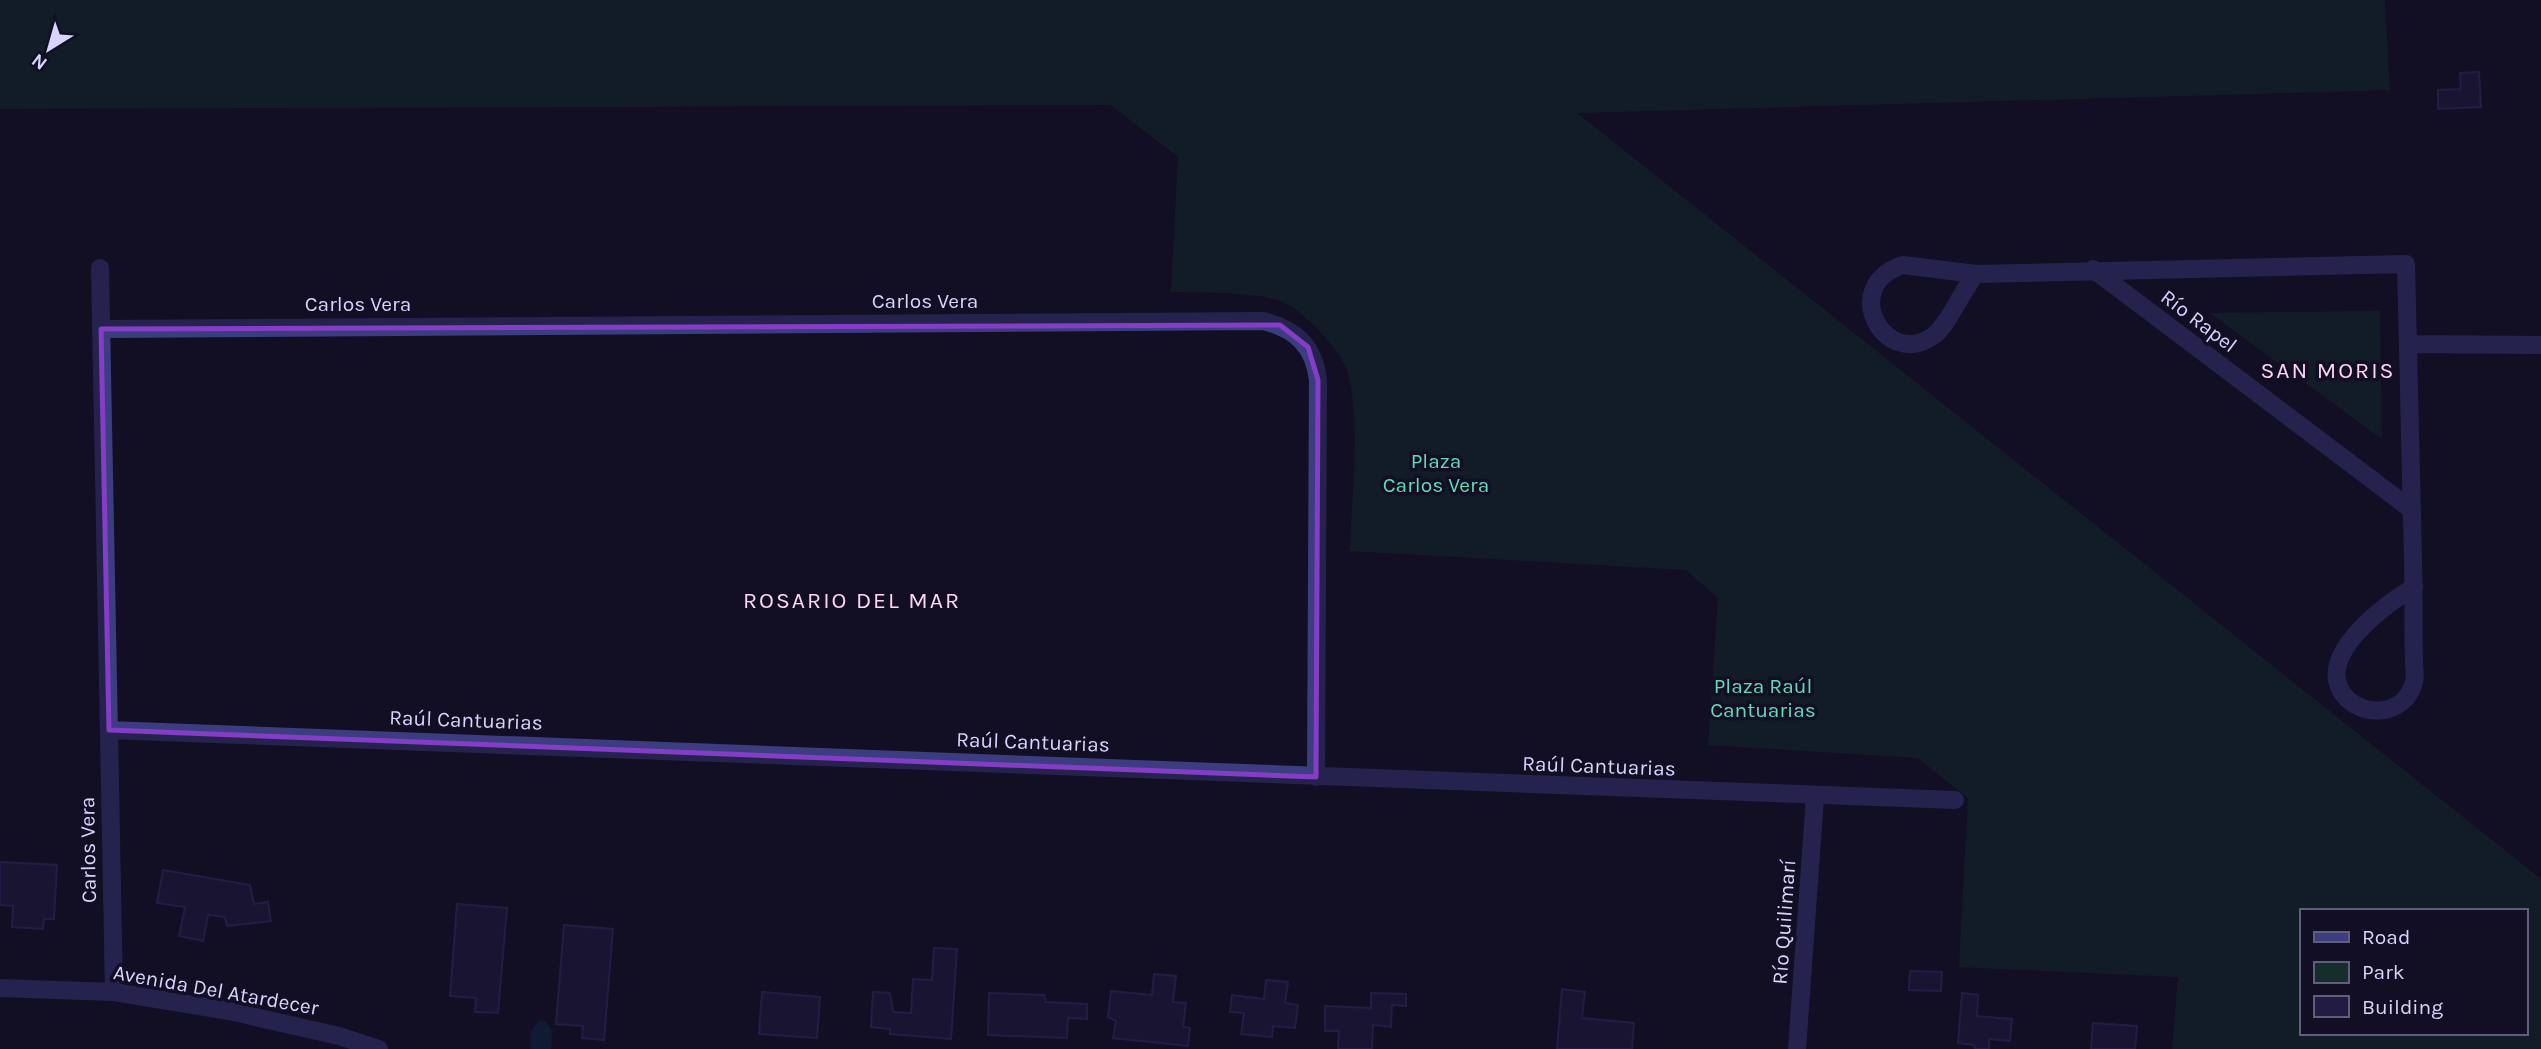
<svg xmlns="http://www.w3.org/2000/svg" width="2541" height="1049" font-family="Karla,sans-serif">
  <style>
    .green { fill: #132e2b; fill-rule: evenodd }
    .water { fill: #102847 }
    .building { fill: #221c44; stroke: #392f6f; stroke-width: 2 }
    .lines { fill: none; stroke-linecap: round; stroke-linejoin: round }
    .minor { stroke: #3c3d81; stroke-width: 18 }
    .marked { fill: none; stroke: #843dc5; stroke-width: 5; stroke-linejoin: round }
    .labels { text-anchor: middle; stroke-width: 7; stroke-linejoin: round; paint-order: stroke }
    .street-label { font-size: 21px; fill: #d7d4fd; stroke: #120f24 }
    .park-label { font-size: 21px; fill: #63dbb6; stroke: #120f24 }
    .neighbourhood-label { font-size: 23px; letter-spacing: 2px; fill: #fdd6f1; stroke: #120f24 }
  </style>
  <rect width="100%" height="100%" fill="#120f24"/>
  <path class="green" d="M0,0H2385L2390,90L1577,113L2541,879V1049H2172L2178,977L1959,967L1968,798L1918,758L1708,745L1718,598L1686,570L1350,551C1351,500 1362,418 1347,370C1341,351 1305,313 1287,304C1264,291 1199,293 1171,292L1178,157L1111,105L0,109ZM2301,911H2525V1033H2301Z
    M2380,311L2382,439L2210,313Z"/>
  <path class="water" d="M539,1020L546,1021L552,1031L551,1049H530L531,1031Z"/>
  <path class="building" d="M2479,72L2481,107L2438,109V90L2461,89L2460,73Z
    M0,862L57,865L54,919H44L43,929L12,927L13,906L0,905Z
    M163,870L250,885L254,904L268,902L271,921L227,926L225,917L208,915L203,941L179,936L185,907L157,903Z
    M457,904L507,908L498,1013L475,1012L476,998L450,996Z
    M564,925L613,929L604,1040L582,1038L583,1026L556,1024Z
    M934,948L957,949L951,1039L890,1034V1029L871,1027L873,992L890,993L893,1012L911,1013L913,979L932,980Z
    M1910,971L1942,972L1941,991L1909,990Z
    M1154,974L1176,976L1173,1002L1186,1003L1183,1027L1190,1028L1188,1046L1113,1038L1116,1021L1108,1017L1111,991L1152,995Z
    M1266,980L1288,982L1285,1003L1298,1005L1295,1028L1273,1026L1272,1037L1241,1034L1244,1013L1230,1012L1232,995L1264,999Z
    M1562,989L1585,992L1582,1018L1634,1023L1632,1049H1557Z
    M762,992L820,997L817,1038L759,1034Z
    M989,993L1044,995L1046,1002L1087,1004V1019L1068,1018L1067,1038L988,1035Z
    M1371,993L1406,994V1006L1392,1005L1391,1027L1373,1025L1372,1049H1338L1339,1031H1325V1006L1371,1008Z
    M1962,993L1978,995L1977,1016L2012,1019L2010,1041L1989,1039V1049H1975L1974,1045L1958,1043Z
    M2093,1023L2137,1026L2135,1049H2091Z"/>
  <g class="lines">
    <path class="minor" d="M100,268L114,992
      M2093,269L2412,510
      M1976,274C1962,290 1948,326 1933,336C1885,370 1838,286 1903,265L1976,274L2406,264C2409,363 2411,462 2413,560C2414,594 2413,628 2414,661C2414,669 2416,674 2414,682C2406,715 2363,720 2343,694C2315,656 2385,604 2414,587
      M101,329L1263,321C1296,329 1314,346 1318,380L1316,777
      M2408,344L2541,345
      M109,730L1955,800
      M0,988L114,992L229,1011L339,1036L379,1049
      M1797,1049L1815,797"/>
  </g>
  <path d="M0 0H2541V1049H0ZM1280,325L1308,347L1318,380L1316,777L109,730L101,329Z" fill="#120f24" fill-opacity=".55" fill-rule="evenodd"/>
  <path class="marked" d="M1280,325L1308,347L1318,380L1316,777L109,730L101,329Z"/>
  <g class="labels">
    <g class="street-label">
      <text x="925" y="308">Carlos Vera</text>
      <text x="358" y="311">Carlos Vera</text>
      <text transform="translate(2199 321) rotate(37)" y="7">Río Rapel</text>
      <text transform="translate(466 720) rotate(2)" y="7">Raúl Cantuarias</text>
      <text transform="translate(1033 742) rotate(2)" y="7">Raúl Cantuarias</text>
      <text transform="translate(1599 766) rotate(2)" y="7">Raúl Cantuarias</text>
      <text transform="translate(88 850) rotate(-91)" y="7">Carlos Vera</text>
      <text transform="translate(1784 922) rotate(-86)" y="7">Río Quilimarí</text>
      <text transform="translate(216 990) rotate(10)" y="7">Avenida Del Atardecer</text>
    </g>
    <g class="park-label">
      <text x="1436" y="468">Plaza<tspan x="1436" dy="24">Carlos Vera</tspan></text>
      <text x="1763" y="693">Plaza Raúl<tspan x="1763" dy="24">Cantuarias</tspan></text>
    </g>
    <g class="neighbourhood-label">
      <text x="2328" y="378">SAN MORIS</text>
      <text x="852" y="608">ROSARIO DEL MAR</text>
    </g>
  </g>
  <rect x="2300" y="909" width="228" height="126" fill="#120f24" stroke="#615e7b" stroke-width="2"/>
  <rect x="2314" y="932" width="35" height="10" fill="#3c3d81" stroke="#615e7b" stroke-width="2"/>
  <text x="2362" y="944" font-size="21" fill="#d7d4fd">Road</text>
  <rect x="2314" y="962" width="35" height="21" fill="#132e2b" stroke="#615e7b" stroke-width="2"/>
  <text x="2362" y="979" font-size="21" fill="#d7d4fd">Park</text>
  <rect x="2314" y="996" width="35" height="21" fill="#221c44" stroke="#615e7b" stroke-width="2"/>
  <text x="2362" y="1014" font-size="21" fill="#d7d4fd">Building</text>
  <g transform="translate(49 49) rotate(217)" stroke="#120f24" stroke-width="5" paint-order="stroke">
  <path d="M0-5L12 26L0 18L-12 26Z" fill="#d7d4fd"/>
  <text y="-10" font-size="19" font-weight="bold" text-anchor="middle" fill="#d7d4fd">N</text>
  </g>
</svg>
